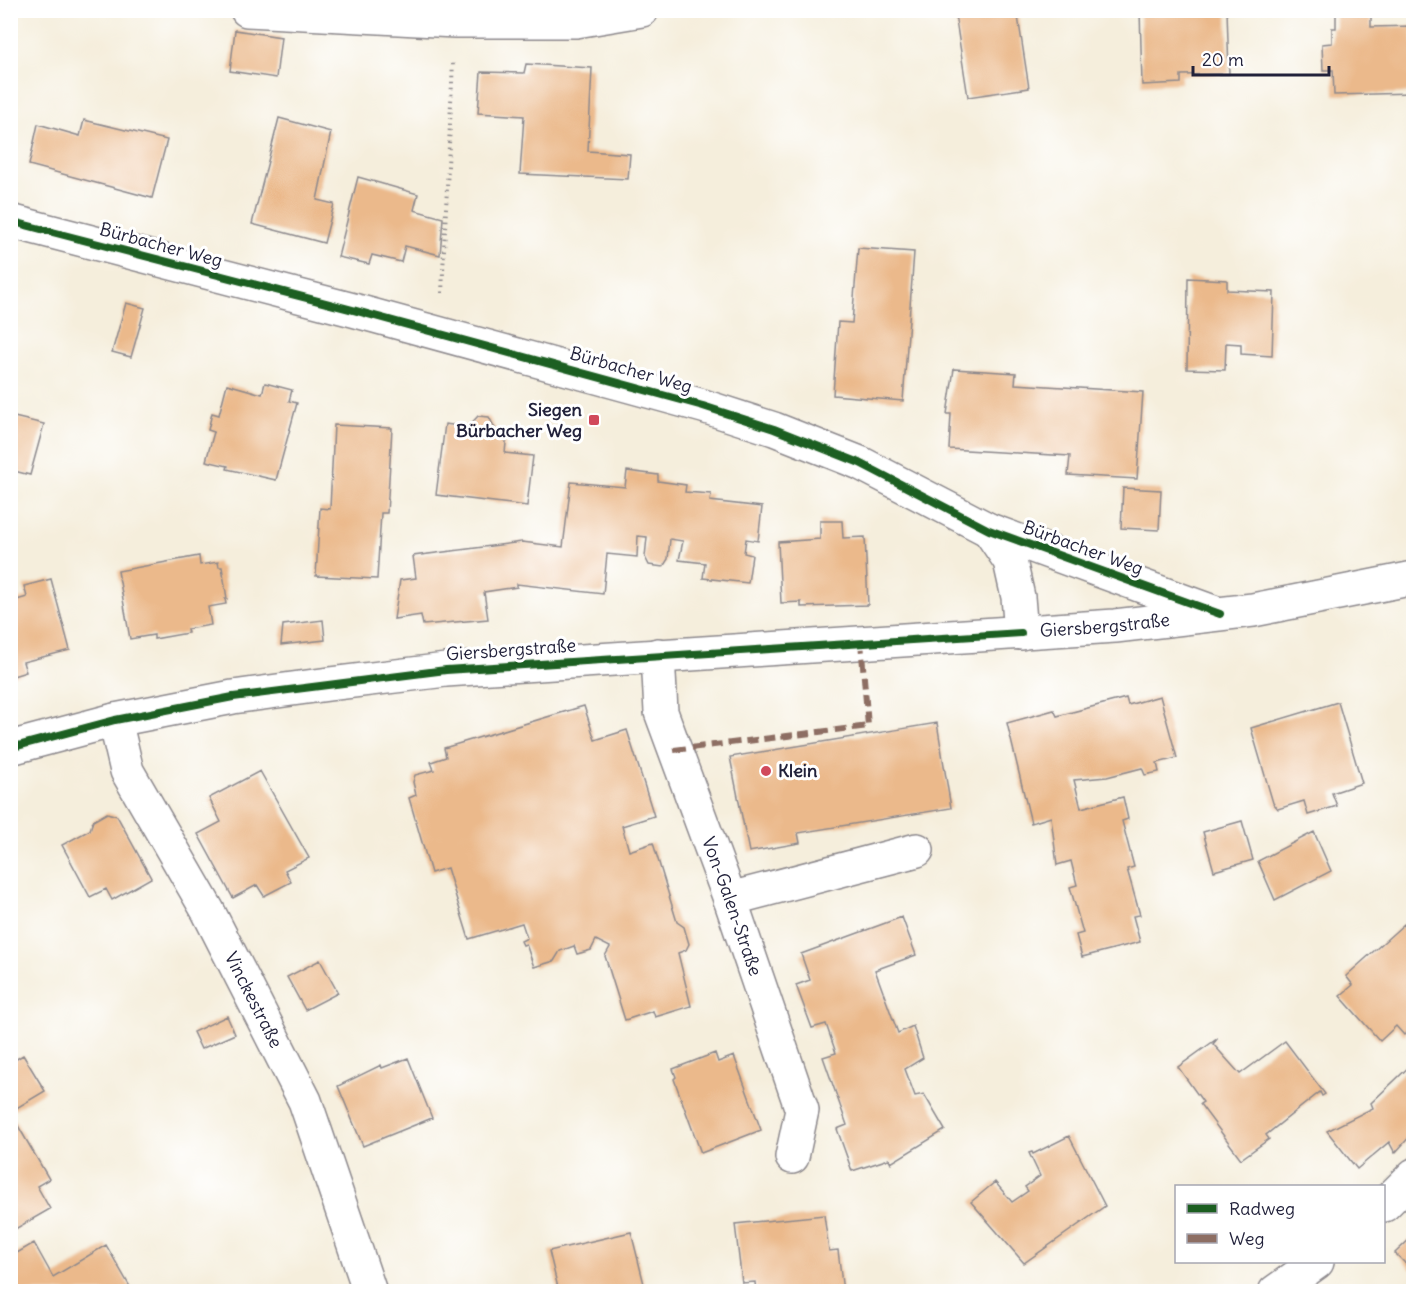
<svg xmlns="http://www.w3.org/2000/svg" width="1424" height="1302" font-family="Delius,sans-serif">
  <style>
    .building { fill: #ebb98b }
    .lines { fill: none; stroke-linecap: round; stroke-linejoin: round }
    .minor-casing { stroke: #8c888c; stroke-width: 36 }
    .path { stroke: #8c888c; stroke-width: 4; stroke-dasharray: 1.5 4.5; stroke-linecap: butt }
    .minor { stroke: #fff; stroke-width: 33 }
    .quiet { stroke: #8d6e63; stroke-width: 6; stroke-dasharray: 12 6; stroke-linecap: butt }
    .cycleway-casing { stroke: #fff; stroke-width: 11 }
    .cycleway { stroke: #1b5e20; stroke-width: 8 }
    .poi-dot { fill: #d1495b; stroke: #fff; stroke-width: 2 }
    .labels { text-anchor: middle; stroke-width: 6; stroke-linejoin: round; paint-order: stroke }
    .street-label { font-size: 18px; fill: #22223b; stroke: #fff }
    .poi-label { font-size: 18px; font-weight: bold; fill: #22223b; stroke: #fff; text-anchor: end }
  </style>
  <rect width="100%" height="100%" fill="#fff"/>
  <filter id="ink" filterUnits="userSpaceOnUse"><feTurbulence type="fractalNoise" baseFrequency=".0167" numOctaves="2"/><feDisplacementMap in="SourceGraphic" scale="12" xChannelSelector="R" yChannelSelector="G"/><feConvolveMatrix kernelMatrix="1 2 1 2 8 2 1 2 1" color-interpolation-filters="sRGB"/></filter>
  <filter id="wash" filterUnits="userSpaceOnUse"><feTurbulence type="fractalNoise" baseFrequency=".008" numOctaves="4" result="noise"/><feDisplacementMap in="SourceGraphic" scale="24" xChannelSelector="R" yChannelSelector="G"/><feGaussianBlur stdDeviation="1.35" result="paint"/><feColorMatrix in="noise" values="0 0 0 0 0 0 0 0 0 0 0 0 0 0 0 0 0 1.4 0 .05"/><feComposite in="paint" operator="in"/></filter>
  <g filter="url(#wash)">
    <rect width="100%" height="100%" fill="#f5eedc"/>
    <g id="blocks">
      <path class="building" d="M980,10H1017L1029,88L968,97L955,14Z
        M1140,10H1227L1229,74L1181,75V83L1142,85Z
        M1336,12H1371V27L1413,26V93L1334,95L1333,70H1323L1322,44L1332,43V28H1336Z
        M235,30L281,37L276,78L230,71Z
        M526,64L592,68L588,151L630,154L628,179L520,174L524,116L478,113L481,72L524,73Z
        M279,118L331,132L317,200L334,204L324,243L252,224Z
        M84,120L167,140L152,198L29,165L38,124L80,136Z
        M358,177L418,194L414,210L443,218L440,255L405,246L401,262L372,255L369,264L338,257Z
        M858,248L914,252L903,401L833,395L838,322L852,323Z
        M1188,278L1227,280V290L1274,292L1272,356L1241,354V344L1226,343L1225,370L1187,369Z
        M126,303L145,308L131,357L112,352Z
        M954,369L1016,373L1015,384L1143,392L1137,479L1068,475L1070,456L949,449L951,414H947Z
        M265,383L292,390L289,401L297,403L276,480L227,469L228,466L206,461L214,432L208,430L212,413L219,415L227,384L262,394Z
        M10,416L44,424L30,475L10,470Z
        M478,416L489,417L496,430L507,432L505,453L533,456L527,506L436,495L445,424L468,427Z
        M334,425L392,428L387,513H381L377,579L316,576L320,508L330,509Z
        M627,471L658,475V481L686,485L685,492L711,494L710,501L762,507L758,541L746,539L744,553L752,555L748,583L703,578L705,563L679,560L683,541L670,539L668,559L663,567L649,565L645,557L647,537L638,536L637,557L607,554L603,594L517,584V587L484,592L488,619L423,625L421,615L394,619L400,580L416,578L413,556L522,542L563,547L571,482L625,487Z
        M1123,488L1161,490L1159,530L1121,528Z
        M820,521H842L843,538L865,537L868,605L801,607V602L781,603L778,542L820,539Z
        M199,556L200,565L218,562L219,567H222L227,599H225L226,604L208,607L211,625L187,629L188,633L154,639V635L130,639L118,571Z
        M51,579L70,650L23,662L26,672L10,677V602L27,597L24,586Z
        M323,620L325,640L281,645L283,625Z
        M1160,696L1177,758L1157,763L1159,772L1145,775L1142,768L1107,777L1074,780L1081,808L1123,797L1128,819L1122,821L1134,867L1127,869L1140,915L1133,916L1140,942L1082,957L1076,935L1083,933L1070,887L1077,885L1071,861L1057,865L1051,817L1031,823L1007,723L1054,710L1057,716L1126,698L1128,705Z
        M1338,702L1362,783L1332,793L1337,806L1308,815L1304,801L1278,809L1273,803L1251,728Z
        M584,706L595,740L627,730L654,816L622,826L629,851L653,843L677,922L684,927L689,944L686,950L678,953L691,1006L655,1017L653,1011L625,1020L605,956L610,947L596,940L591,950L577,954L574,946L560,951L554,961L534,967L526,944L523,945L521,941L527,938L522,923L469,939L447,868L431,873L409,798L416,795L413,782L415,775L434,770L431,762L446,757L444,748Z
        M937,723L951,808L798,833L800,843L749,852L730,757Z
        M260,771L309,858L285,870L291,882L264,896L257,885L233,898L198,834L221,822L209,798Z
        M107,813L117,816L151,878L112,900L106,889L90,897L62,845L90,830L93,821Z
        M1242,821L1253,860L1214,871L1203,832Z
        M1314,832L1331,871L1275,900L1258,861Z
        M902,917L916,955L875,970L898,1033L913,1026L923,1058L905,1069L915,1096L924,1094L945,1130L891,1163L889,1159L852,1171L837,1129L847,1125L823,1057L836,1053L826,1024L812,1028L796,985L810,980L801,954Z
        M1404,924L1413,936V1027L1404,1035L1396,1026L1380,1041L1340,996L1353,985L1346,976Z
        M320,960L338,993L305,1010L287,977Z
        M227,1016L235,1034L201,1049L193,1032Z
        M1218,1038L1213,1044L1240,1074L1285,1041L1325,1094L1322,1096L1320,1092L1266,1135L1269,1139L1241,1159L1200,1104L1203,1102L1178,1067Z
        M715,1053L718,1062L734,1056L761,1130L701,1153L674,1079L676,1077L673,1069Z
        M23,1055L45,1091L10,1112V1063Z
        M408,1058L432,1118L363,1146L338,1086L381,1065L382,1068Z
        M1412,1064L1413,1133L1395,1153L1389,1142L1357,1169L1327,1131L1373,1108L1371,1103Z
        M10,1112L49,1179L37,1186L50,1209L10,1232Z
        M1069,1136L1105,1206L1024,1263L971,1202L995,1182L1012,1202L1028,1191L1025,1187L1040,1176L1029,1153L1032,1152L1033,1154Z
        M824,1215L829,1251L838,1250L843,1292H756L755,1282L742,1283L735,1224Z
        M631,1232L646,1292H559L549,1251Z
        M1411,1238L1413,1241V1271L1395,1253Z
        M34,1243L53,1277L106,1245L133,1292H14L10,1285V1257Z"/>
    </g>
  </g>
  <g filter="url(#ink)">
    <use href="#blocks" fill-opacity="0" stroke="#8c888c" stroke-width="1.5"/>
    <g class="lines">
      <g class="minor-casing">
        <g id="minor">
          <path d="M247,10L455,21H576L642,10"/>
          <path d="M10,221L353,310L703,406L774,429L860,463L989,530L1213,612"/>
          <path d="M989,530L1010,561L1018,597L1021,633"/>
          <path id="s1" d="M658,655L661,712L730,899L802,1110L792,1157"/>
          <path id="s2" d="M115,720L127,771L208,911L305,1101L370,1292"/>
          <path id="s3" d="M10,748L115,720L233,697L329,684L446,670L1115,626L1253,610L1414,578"/>
          <path d="M730,899L917,850"/>
          <path d="M1384,1205L1414,1175"/>
          <path d="M1275,1292L1317,1262"/>
        </g>
      </g>
      <path class="path" d="M442,293L453,61"/>
      <use href="#minor" class="minor"/>
      <path class="quiet" d="M674,750L868,726L861,642"/>
      <g class="cycleway-casing">
        <path id="cycleway" d="M10,221L353,310L703,406L774,429L860,463L989,530L1220,614
          M10,748L115,720L233,697L446,670L1021,633"/>
      </g>
      <use href="#cycleway" class="cycleway"/>
    </g>
  </g>
  <g class="poi-dot">
    <rect x="588" y="414" width="12" height="12" rx="3"/>
    <circle cx="766" cy="771" r="6"/>
  </g>
  <g class="labels">
    <g class="street-label">
      <text transform="translate(161 245) rotate(15)" y="6">Bürbacher Weg</text>
      <text transform="translate(631 370) rotate(16)" y="6">Bürbacher Weg</text>
      <text transform="translate(1083 548) rotate(20)" y="6">Bürbacher Weg</text>
      <text dy="6" stroke="none"><textPath href="#s3" startOffset="1104">Giersbergstraße</textPath></text>
      <text transform="translate(511 650) rotate(-4)" y="6">Giersbergstraße</text>
      <text dy="6" stroke="none"><textPath href="#s1" startOffset="264">Von-Galen-Straße</textPath></text>
      <text dy="6" stroke="none"><textPath href="#s2" startOffset="314">Vinckestraße</textPath></text>
    </g>
    <g class="poi-label">
      <text x="582" y="416">Siegen<tspan x="582" dy="21">Bürbacher Weg</tspan></text>
      <text x="778" y="777" text-anchor="start">Klein</text>
    </g>
  </g>
  <rect width="1424" height="1302" fill="none" stroke="#fff" stroke-width="36"/>
  <rect x="1175" y="1185" width="210" height="78" fill="#ffffff" stroke="#a7a7b1" stroke-width="1.5"/>
  <rect x="1187" y="1204" width="30" height="9" fill="#1b5e20" stroke="#a7a7b1" stroke-width="1.5"/>
  <text x="1229" y="1215" font-size="18" fill="#22223b">Radweg</text>
  <rect x="1187" y="1234" width="30" height="9" fill="#8d6e63" stroke="#a7a7b1" stroke-width="1.5"/>
  <text x="1229" y="1245" font-size="18" fill="#22223b">Weg</text>
  <path d="M1193 66v9h136v-9" fill="none" stroke="#22223b" stroke-width="3"/>
  <text x="1202" y="66" font-size="18" fill="#22223b" stroke="#ffffff" stroke-width="4.5" paint-order="stroke">20 m</text>
</svg>
